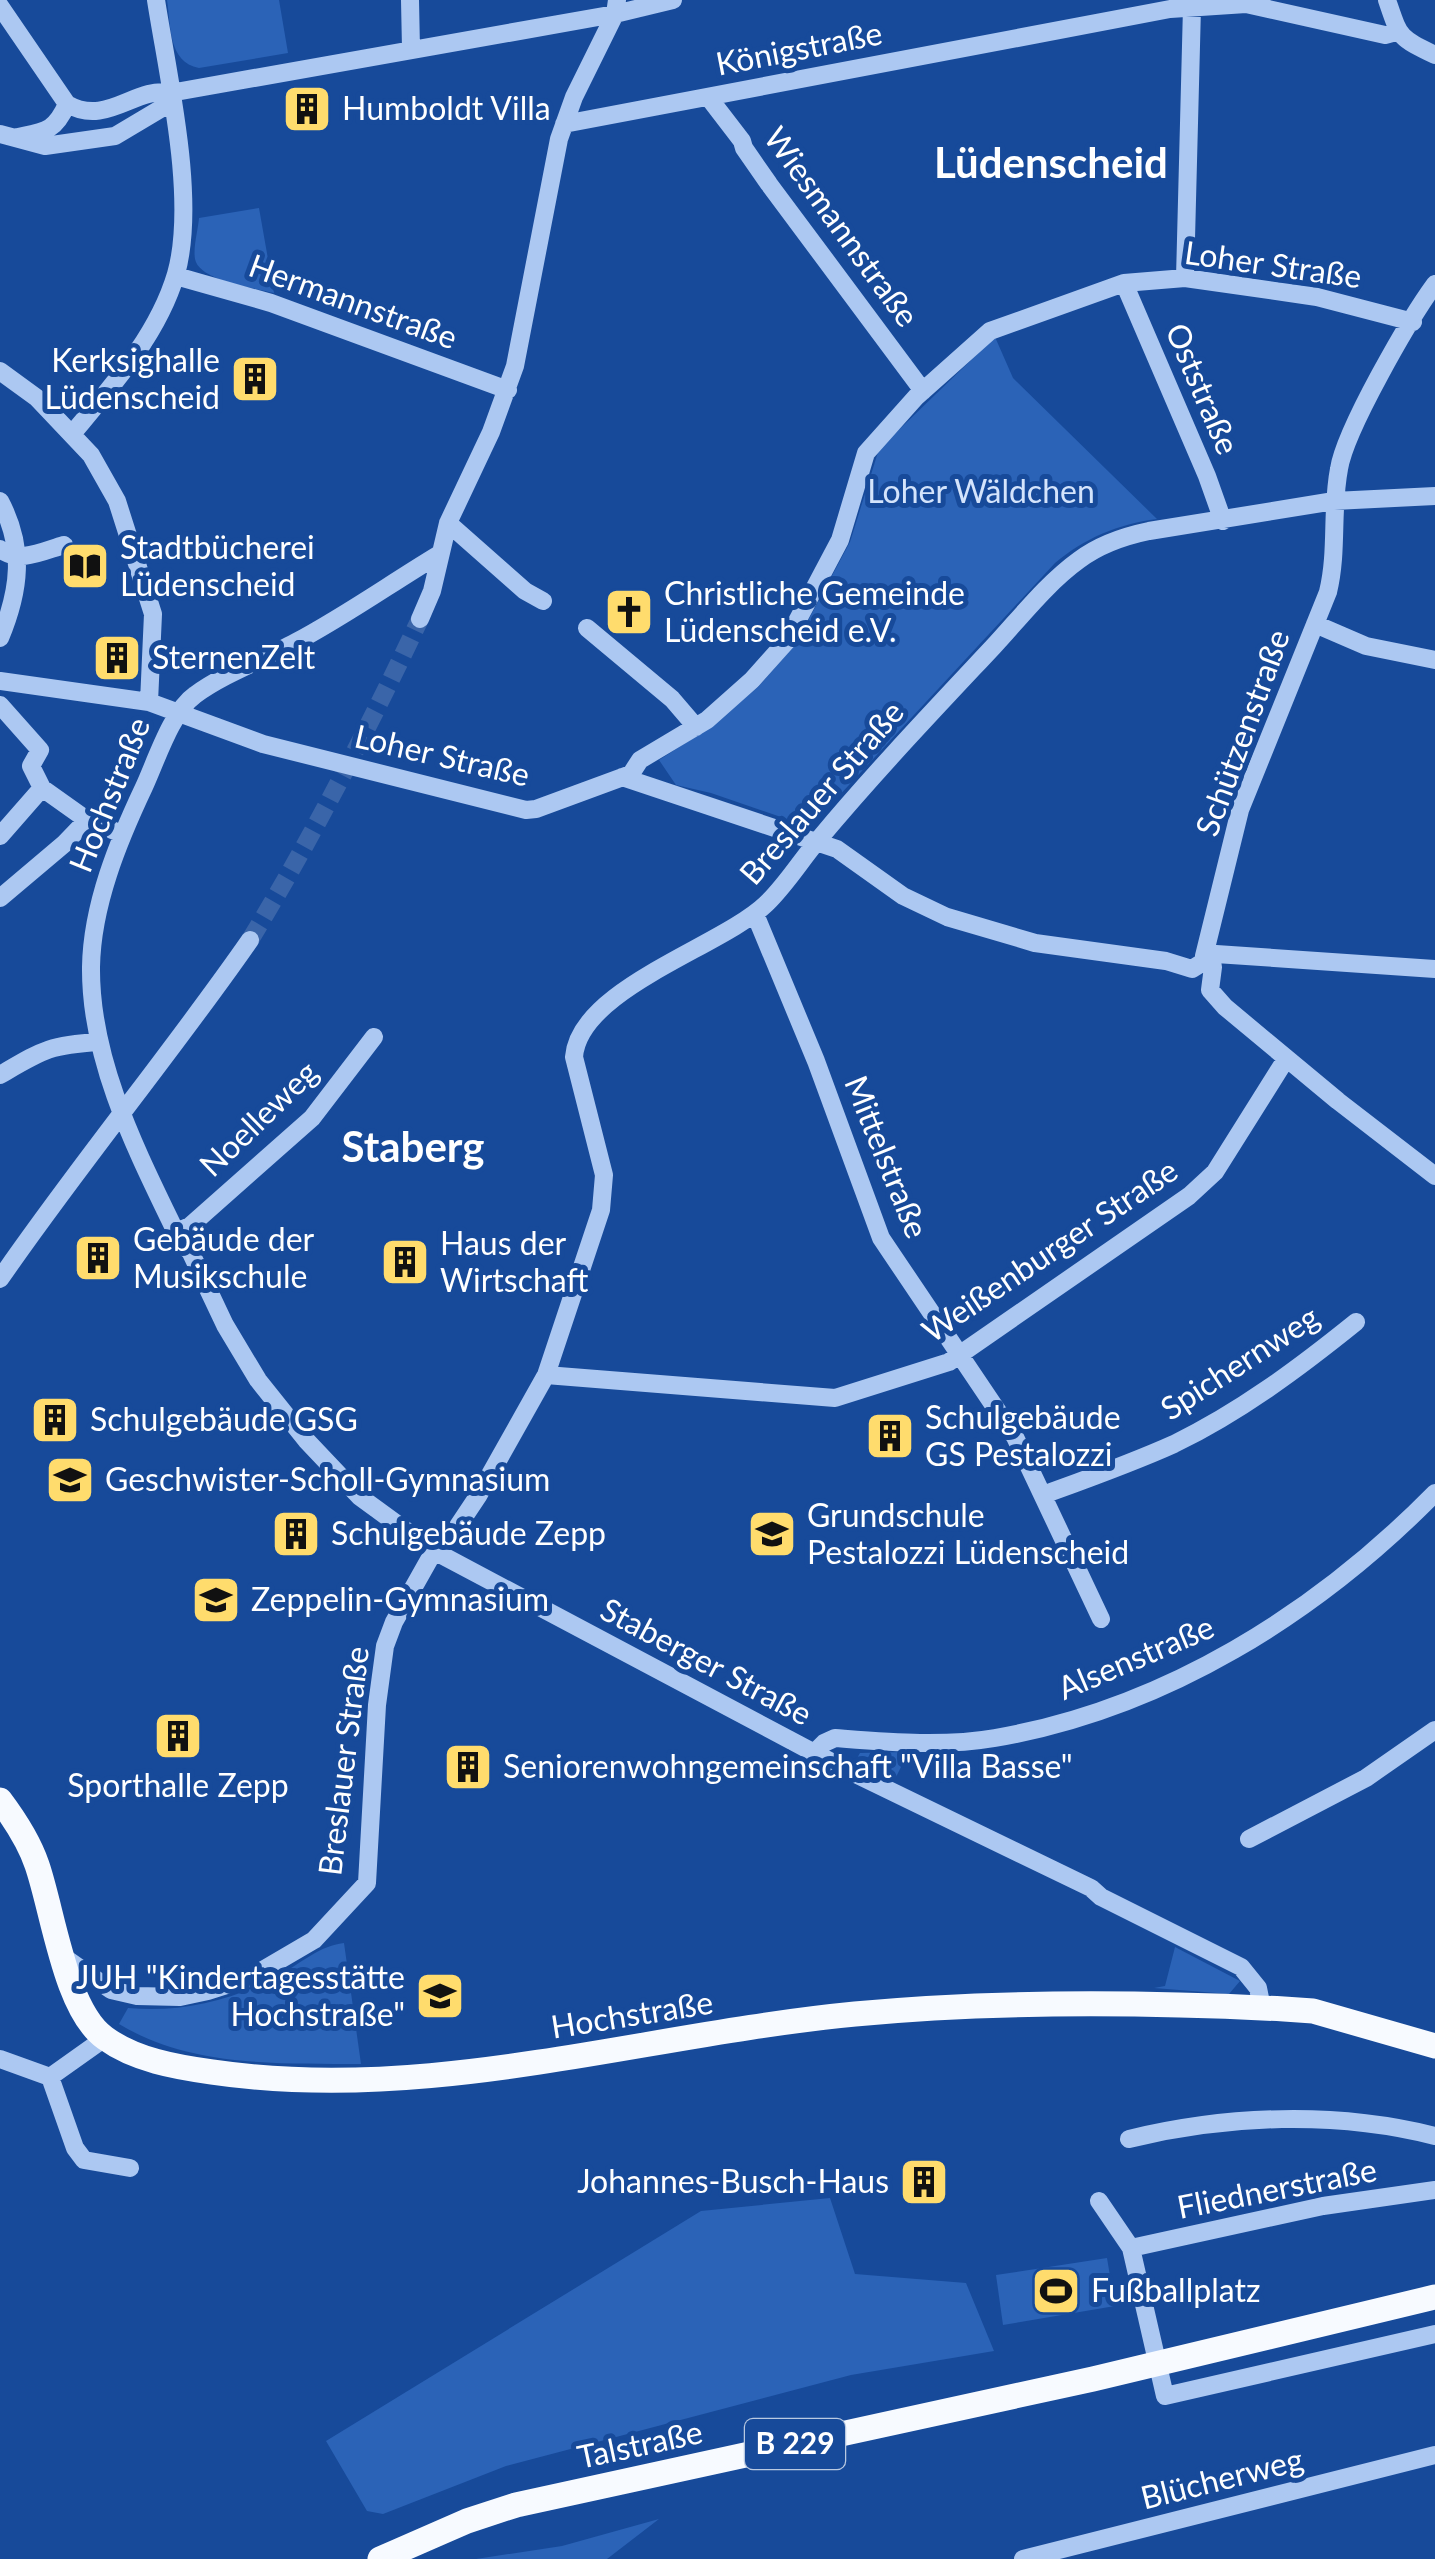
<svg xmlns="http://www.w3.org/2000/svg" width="1435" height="2559" font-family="Lato,sans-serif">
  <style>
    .green { fill: #2b63b7 }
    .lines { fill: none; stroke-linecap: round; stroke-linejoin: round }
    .minor-tunnel { stroke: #3a65a9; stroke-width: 18; stroke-dasharray: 18 9; stroke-linecap: butt }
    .minor { stroke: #acc8f2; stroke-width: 18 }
    .major { stroke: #f7faff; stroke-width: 25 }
    .labels { text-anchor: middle; stroke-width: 10; stroke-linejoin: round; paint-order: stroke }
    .shield { fill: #174a9a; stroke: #b9c9e1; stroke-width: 2.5 }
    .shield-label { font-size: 30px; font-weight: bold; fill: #fff }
    .street-label { font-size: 32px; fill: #fff; stroke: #174a9a }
    .poi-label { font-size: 32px; fill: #fff; stroke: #174a9a; text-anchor: start }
    .park-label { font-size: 32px; fill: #d4e4fc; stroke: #174a9a }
    .district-label { font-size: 42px; font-weight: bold; fill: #fff; stroke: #174a9a }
  </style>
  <rect width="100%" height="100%" fill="#174a9a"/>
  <path class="green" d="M167,0H279L288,53L199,68C168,62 171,26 167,0Z
    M259,208L274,293C255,288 199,281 195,259C193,247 198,230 199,218Z
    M995,337L1013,378L1157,519C1118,524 1085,538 1055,563L810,827L711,793L676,785L659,760L712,726L758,687L795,645L850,542L879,449Z
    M905,1752L907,1755L895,1779L856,1760L860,1753Z
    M344,1943L361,2064C279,2063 192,2068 119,2024L128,2008C182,2013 234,2000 281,1974C303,1962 319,1946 344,1943Z
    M1175,1947L1240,1981L1229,1994L1154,1988L1165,1986Z
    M830,2198L855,2274L966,2283L994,2351L851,2375L506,2466L383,2514L367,2511L326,2441L701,2211Z
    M1107,2258L1115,2306L1003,2325L996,2275Z
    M659,2519L607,2559H476L562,2546Z"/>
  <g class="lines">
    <path class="minor-tunnel" d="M250,940C313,836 368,729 420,619"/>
    <path class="minor" d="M410,0L411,49
      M1387,0C1400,38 1398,37 1435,55
      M0,6L67,104C107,127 135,86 170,93L615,14L673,0
      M709,98L742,141L744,148L769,184L923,391
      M564,124L1170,9L1246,4L1385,35L1396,32
      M0,134L45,146L115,136L162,108L170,93
      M18,137C46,131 55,131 67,104
      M176,276L271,303L508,390
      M1185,278L1192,7
      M1124,283L1207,476L1223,521
      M1435,284C1410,318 1345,430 1339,469C1331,510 1338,551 1328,592L1240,810L1204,956L1213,967L1210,990L1225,1007L1338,1101L1435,1176
      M0,371L37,398L91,455L117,501L153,614L149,702
      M72,434C112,386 158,335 176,274C197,200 168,77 156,0
      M0,501C25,548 20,590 0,638
      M448,523L525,591L543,601
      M0,549C19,564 43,551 64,545
      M438,555C390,584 345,616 296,642C263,660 225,673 195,695C172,711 156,761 144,787C118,842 92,905 91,967C90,1065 141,1159 182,1245L190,1251L225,1325L258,1380L306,1440L360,1497L434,1551L839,1766L1091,1888L1101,1897L1241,1967L1258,1988L1262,2008
      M420,619L432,591L448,523L491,432L515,366L559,139L574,97L615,14L617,0
      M1315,624L1366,646L1435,660
      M587,628L672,699L696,727
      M0,681L149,702L263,744L526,810L536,809L631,774L640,760L707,720L752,680L786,642L840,540L866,453L916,397L990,331L1124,283L1185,278L1317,297L1413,322
      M0,705L40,750L31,766L42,788L87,820
      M622,777L837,849L903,896L947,917L1035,943L1166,961L1192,969L1216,954L1435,969
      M0,836L42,788
      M0,898L64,844L87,820L122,834
      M755,914L816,1061L881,1238L1015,1437L1101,1619
      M0,1075C43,1050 49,1045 99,1042
      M176,1232L190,1226L312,1118L374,1037
      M0,1279C80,1163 170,1055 250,940
      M546,1375L835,1398L949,1362L1189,1196L1215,1172L1286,1059
      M1043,1495C1087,1479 1132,1463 1174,1444C1240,1412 1299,1368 1356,1322
      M814,1753L824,1743L835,1738C888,1742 943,1747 995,1738C1164,1709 1316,1614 1435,1493
      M1249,1839L1366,1778L1435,1730
      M64,1957L111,1990L137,1996L180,1997L208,1991L249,1978L314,1940L367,1883L377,1705L385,1646L394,1622L434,1551L456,1529L478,1496L546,1375L601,1210L604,1175L574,1057C579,989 721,947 766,904C786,885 801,860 819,839C874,773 934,710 993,647C1020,618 1047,583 1079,560C1099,545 1125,536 1149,531L1334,501L1435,496
      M0,2059L50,2077L105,2038
      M50,2077L75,2148L84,2160L130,2168
      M1129,2139C1227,2115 1337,2111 1435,2136
      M1099,2201L1131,2248L1165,2396L1435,2334
      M1131,2248L1323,2206L1435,2190
      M1023,2559L1435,2455"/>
    <path class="major" d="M0,1800C15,1820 29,1841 37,1865C53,1911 65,2010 105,2038C135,2060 176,2067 212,2072C430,2104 639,2035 855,2014C993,2001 1146,2002 1284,2009L1313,2011L1435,2046
      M380,2559L467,2521L516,2505L1093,2379L1435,2297"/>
  </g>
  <defs>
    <g id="building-square" transform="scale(2.5)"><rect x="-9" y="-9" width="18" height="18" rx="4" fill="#ffdc6d" stroke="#174a9a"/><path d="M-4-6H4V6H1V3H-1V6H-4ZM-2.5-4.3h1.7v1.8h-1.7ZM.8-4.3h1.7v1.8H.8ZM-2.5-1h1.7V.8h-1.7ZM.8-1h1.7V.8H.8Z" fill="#111"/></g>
    <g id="library-square" transform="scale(2.5)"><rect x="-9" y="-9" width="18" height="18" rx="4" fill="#ffdc6d" stroke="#174a9a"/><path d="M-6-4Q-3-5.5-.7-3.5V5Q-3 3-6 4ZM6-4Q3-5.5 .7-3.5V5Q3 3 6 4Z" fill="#111"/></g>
    <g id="church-square" transform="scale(2.5)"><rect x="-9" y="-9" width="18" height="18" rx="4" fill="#ffdc6d" stroke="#174a9a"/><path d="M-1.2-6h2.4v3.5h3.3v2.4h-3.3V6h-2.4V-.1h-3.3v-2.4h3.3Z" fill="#111"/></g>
    <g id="school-square" transform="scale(2.5)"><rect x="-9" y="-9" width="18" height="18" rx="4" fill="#ffdc6d" stroke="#174a9a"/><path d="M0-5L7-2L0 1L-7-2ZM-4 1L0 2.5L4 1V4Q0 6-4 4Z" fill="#111"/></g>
    <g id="stadium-square" transform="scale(2.5)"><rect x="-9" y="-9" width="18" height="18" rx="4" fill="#ffdc6d" stroke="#174a9a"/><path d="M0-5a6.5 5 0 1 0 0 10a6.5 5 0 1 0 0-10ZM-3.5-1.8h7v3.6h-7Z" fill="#111"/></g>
  </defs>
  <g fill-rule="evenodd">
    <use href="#building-square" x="307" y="109"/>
    <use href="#building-square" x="255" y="379"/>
    <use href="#library-square" x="85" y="566"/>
    <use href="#church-square" x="629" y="612"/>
    <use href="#building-square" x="117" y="658"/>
    <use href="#building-square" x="98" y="1258"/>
    <use href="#building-square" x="405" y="1262"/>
    <use href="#building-square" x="55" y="1420"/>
    <use href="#building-square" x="890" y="1436"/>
    <use href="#school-square" x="70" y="1480"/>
    <use href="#building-square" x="296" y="1534"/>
    <use href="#school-square" x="772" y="1534"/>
    <use href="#school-square" x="216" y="1600"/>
    <use href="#building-square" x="178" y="1736"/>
    <use href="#building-square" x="468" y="1767"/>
    <use href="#school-square" x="440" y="1996"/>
    <use href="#building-square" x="924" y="2182"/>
    <use href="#stadium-square" x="1056" y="2291"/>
  </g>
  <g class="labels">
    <rect class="shield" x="745" y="2419" width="100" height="50" rx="8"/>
    <g class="shield-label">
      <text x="795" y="2454">B 229</text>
    </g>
    <g class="street-label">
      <text transform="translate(799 49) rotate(-11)" y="11">Königstraße</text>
      <text transform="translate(841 227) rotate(54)" y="11">Wiesmannstraße</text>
      <text transform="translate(1273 265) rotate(8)" y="11">Loher Straße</text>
      <text transform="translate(353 302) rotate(20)" y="11">Hermannstraße</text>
      <text transform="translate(1202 389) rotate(67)" y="11">Oststraße</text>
      <text transform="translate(1243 733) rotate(-70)" y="11">Schützenstraße</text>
      <text transform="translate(442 756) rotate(13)" y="11">Loher Straße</text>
      <text transform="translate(822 793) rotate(-49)" y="11">Breslauer Straße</text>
      <text transform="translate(110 795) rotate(-68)" y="11">Hochstraße</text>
      <text transform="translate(259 1119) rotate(-44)" y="11">Noelleweg</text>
      <text transform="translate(886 1157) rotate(68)" y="11">Mittelstraße</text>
      <text transform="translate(1050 1251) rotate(-34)" y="11">Weißenburger Straße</text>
      <text transform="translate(1240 1363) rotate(-33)" y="11">Spichernweg</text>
      <text transform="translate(1136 1658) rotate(-23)" y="11">Alsenstraße</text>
      <text transform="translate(706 1662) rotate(28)" y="11">Staberger Straße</text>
      <text transform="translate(344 1761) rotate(-83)" y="11">Breslauer Straße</text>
      <text transform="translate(632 2015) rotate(-9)" y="11">Hochstraße</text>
      <text transform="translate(1277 2189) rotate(-11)" y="11">Fliednerstraße</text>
      <text transform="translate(640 2445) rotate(-12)" y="11">Talstraße</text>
      <text transform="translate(1222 2479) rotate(-14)" y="11">Blücherweg</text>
    </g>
    <g class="poi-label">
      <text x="342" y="120">Humboldt Villa</text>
      <text x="220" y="372" text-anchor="end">Kerksighalle<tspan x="220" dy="37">Lüdenscheid</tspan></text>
      <text x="120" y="559">Stadtbücherei<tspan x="120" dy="37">Lüdenscheid</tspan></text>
      <text x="664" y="605">Christliche Gemeinde<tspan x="664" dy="37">Lüdenscheid e.V.</tspan></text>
      <text x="152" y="669">SternenZelt</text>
      <text x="133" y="1251">Gebäude der<tspan x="133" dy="37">Musikschule</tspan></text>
      <text x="440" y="1255">Haus der<tspan x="440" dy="37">Wirtschaft</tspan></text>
      <text x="925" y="1429">Schulgebäude<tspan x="925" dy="37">GS Pestalozzi</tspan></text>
      <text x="90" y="1431">Schulgebäude GSG</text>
      <text x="105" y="1491">Geschwister-Scholl-Gymnasium</text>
      <text x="807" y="1527">Grundschule<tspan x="807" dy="37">Pestalozzi Lüdenscheid</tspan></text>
      <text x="331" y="1545">Schulgebäude Zepp</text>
      <text x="251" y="1611">Zeppelin-Gymnasium</text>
      <text x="503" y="1778">Seniorenwohngemeinschaft "Villa Basse"</text>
      <text x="178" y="1797" text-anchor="middle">Sporthalle Zepp</text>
      <text x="405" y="1989" text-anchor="end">JUH "Kindertagesstätte<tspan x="405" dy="37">Hochstraße"</tspan></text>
      <text x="889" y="2193" text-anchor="end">Johannes-Busch-Haus</text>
      <text x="1091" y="2302">Fußballplatz</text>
    </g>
    <g class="park-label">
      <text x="981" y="503">Loher Wäldchen</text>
    </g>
    <g class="district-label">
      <text x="1051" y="178">Lüdenscheid</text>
      <text x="413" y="1162">Staberg</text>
    </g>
  </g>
</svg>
